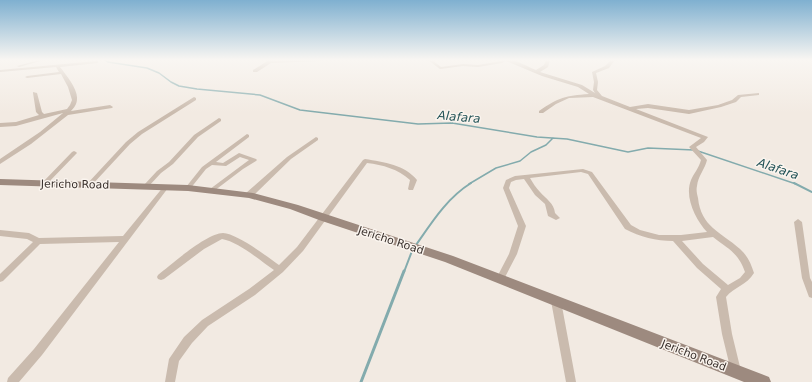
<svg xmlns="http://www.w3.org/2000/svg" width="812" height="382" font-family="'DejaVu Sans',sans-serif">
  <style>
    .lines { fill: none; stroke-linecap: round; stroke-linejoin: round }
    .stream-far2 { stroke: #83abad; stroke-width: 1.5 }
    .stream-far1 { stroke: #83abad; stroke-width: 2 }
    .stream { stroke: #83abad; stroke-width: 3 }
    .street { fill: #cabbae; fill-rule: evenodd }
    .secondary { fill: #9d8a7f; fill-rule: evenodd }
    .labels { text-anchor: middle; stroke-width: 3; stroke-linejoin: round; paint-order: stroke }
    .street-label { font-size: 11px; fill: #39302c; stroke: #faf4ee }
    .water-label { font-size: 12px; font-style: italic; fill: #245458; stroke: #faf4ee }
  </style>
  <rect width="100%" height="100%" fill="#f2eae2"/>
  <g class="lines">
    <path class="stream-far2" d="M105,60L108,62L147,68L159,73L171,82L179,86L197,89L260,95L300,110L418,124L452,123L537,137L567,139L628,152L648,148L694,150
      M698,151L796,184
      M469,184L496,168L520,161L531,152L546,145L553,138"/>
    <path class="stream-far1" d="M794,183L812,192
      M416,245C432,222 447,198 471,183
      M404,272L412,251"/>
    <path class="stream" d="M361,382L404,271"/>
    <path class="street" d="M39,60H44L19,67L17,66Z
      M269,60H273V61L322,60L320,61L271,63L257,72H253V70Z
      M428,60H432L441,67L463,64L478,65L501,61C511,56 526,66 536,70L544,65L546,60H550L548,67L540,72L582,85L595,93L593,90L594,82L592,72L605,66L611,60H615L609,68L596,73L598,82L597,90L602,96L630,107L648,104L689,110L718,105L732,100L738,95L759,93V95L741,97L736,102L721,107L689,114L648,108L636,109L708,137L704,142L696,147L707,160C705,169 698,176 697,186C696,190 697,194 698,198C701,227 721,232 740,249C748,256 751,264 754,273C747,285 734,287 726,297L732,334L741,371L740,375L736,376L732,375L731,371L722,334L716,297L721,289L697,268L673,241C656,241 640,237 625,229L588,174L581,172L530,178C533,183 536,188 540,192C546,199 554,203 555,213L560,218L556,220L548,216L545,204L535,195L524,179L516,180L511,182L509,188L526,226L517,254L503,281L500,282L497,281L496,279L509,254L518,226L503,188L506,180L515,176L583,169L592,172L631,225L640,230L659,235H681L707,232C696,220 684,197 691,180C694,173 699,168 701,160L689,147L701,138L593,97L569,98L556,104L543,113H539V111C559,97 565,96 589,94L578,87L542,76L506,61L502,63L478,67L463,66L440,69ZM713,237C728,249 738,252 745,272L740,278L728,285L703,264L682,241Z
      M96,61H98V63L60,67C66,75 78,89 77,99C77,104 74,108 71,111L110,105L113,107L112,108L68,115L31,144L0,164V159L40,132L63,113L16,126L0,127V123L16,122L39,115L36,112L33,93V92L37,93L42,112L44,114L67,109L70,105L72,100L68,87L61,74L27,78L25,77L27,76L59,72L56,67L0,72V70Z
      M194,97L196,98V100L142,134L130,144L91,186H87L86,185L87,184L126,142L138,132Z
      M219,118L221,119V121L198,137L173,164L161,173L148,187H144L143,186L144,185L157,171L169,162L194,135Z
      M247,134L249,135V137L216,162L223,163L239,153L256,159L257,160L256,161L243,169L214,191H210L209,190L210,189L249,160L240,157L226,166L212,165L206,169L190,189H186L185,188L186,187L202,167Z
      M316,137L318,138V140L291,159L252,197H246L245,195L246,193L287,157Z
      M74,151L76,152L77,153L76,154L46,185H42L41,184L42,183L72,152Z
      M365,159C384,162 405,165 417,180L413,190H409L408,189L410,180C398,169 383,165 367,163L303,251L283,272L255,295L208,326L192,343L179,361L175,382H165L169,359L184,337L202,320L249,289L274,270C259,260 239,242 222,239L204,249L164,279L161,280L158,279L157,277L158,275C172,264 207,233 223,233C238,234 266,256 279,265L297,247L363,160Z
      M166,185L169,187L168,188L42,355L19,382H7L8,378L34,349L119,242L40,244L3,281L0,282V274L33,242L27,239L0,236V230L29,233L39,238L123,236L164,186Z
      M798,219L802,222L810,278L812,282V298L809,297L802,278L794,222Z
      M556,297L559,298L561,301L576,382H566L551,301L553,298Z"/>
    <path class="secondary" d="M0,179L188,185L253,193L298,205L453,256L769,377L771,382H744L445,262L319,220L290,209L249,198L188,191L0,185Z"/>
  </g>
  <linearGradient id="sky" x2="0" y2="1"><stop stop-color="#7fb0d0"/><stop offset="0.53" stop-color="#f9f6f2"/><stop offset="1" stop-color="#f9f6f2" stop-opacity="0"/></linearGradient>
  <rect width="812" height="113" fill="url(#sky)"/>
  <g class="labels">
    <g class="street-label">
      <text transform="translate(75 184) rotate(1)" y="4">Jericho Road</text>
      <text transform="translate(391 240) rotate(18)" y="4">Jericho Road</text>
      <text transform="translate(694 355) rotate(21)" y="4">Jericho Road</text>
    </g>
    <g class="water-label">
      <text transform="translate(459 117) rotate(5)" y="4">Alafara</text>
      <text transform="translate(778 169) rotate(19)" y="4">Alafara</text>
    </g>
  </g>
</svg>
